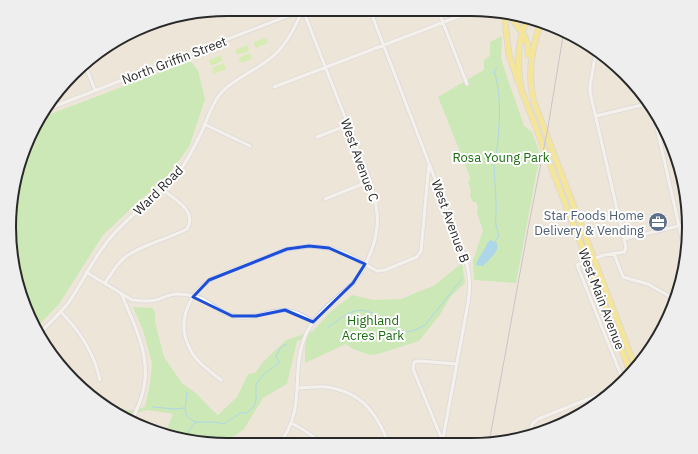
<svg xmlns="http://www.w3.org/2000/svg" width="698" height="454" font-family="'IBM Plex Sans',sans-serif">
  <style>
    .green { fill: #a5ea8e }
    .pitch { fill: #bcf388 }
    .water { fill: #5fc4fc }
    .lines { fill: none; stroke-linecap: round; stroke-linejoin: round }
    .stream { stroke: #5fc4fc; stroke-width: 1 }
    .minor-casing { stroke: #ced0e4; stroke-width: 5 }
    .primary-casing { stroke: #ccc; stroke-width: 7 }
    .minor { stroke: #fff; stroke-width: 3 }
    .primary { stroke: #ffe54b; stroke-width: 5 }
    .rail { stroke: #9b9cb6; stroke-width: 1 }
    .marked { fill: none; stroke: #1d4ed8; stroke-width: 3; stroke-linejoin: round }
    .labels { text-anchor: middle; stroke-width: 4; stroke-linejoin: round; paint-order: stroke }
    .street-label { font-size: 13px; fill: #292929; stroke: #fff }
    .park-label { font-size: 13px; fill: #1c6d11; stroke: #fff }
    .service-label { font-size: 13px; fill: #4e5e75; stroke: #fff; text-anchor: end }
    .rim { fill: none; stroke: #292929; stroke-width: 2 }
  </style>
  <rect width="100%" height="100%" fill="#ede6d8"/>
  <path class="green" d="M502,36L501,58L504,68L524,126L532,132L540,154L516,283L474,280L473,261L483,230L477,213L478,208L476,202H473L470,196L471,192L468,182L470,180L469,174L438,97L484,70V60L490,56V42Z
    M188,62H191L198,70L205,99L189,147L165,179L137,203L103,235L59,304L35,329L13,270L9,213L26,144L40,118Z
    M462,263L465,283L451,296L439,316L419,341L378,354L370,355L353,349L346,344L305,363V347L307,338L297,341L287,384L263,398L244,429L235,436L205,443H198L165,433L173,414L148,410L129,415L126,420L114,411L134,410L145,407L150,384L152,363L143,330L133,307L152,308L155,312V322L164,357L182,383L197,394L211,409L218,415L237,397L248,374L255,373L263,362L286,340L313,331L330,312L352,295L374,300L401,299L435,285Z"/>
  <path class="pitch" d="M266,38L268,43L256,48L253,42Z
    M247,45L249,51L237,55L235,50Z
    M250,53L252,59L241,63L238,58Z
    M221,55L223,61L211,66L209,60Z
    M224,63L226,69L214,74L212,68Z"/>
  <path class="water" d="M491,240L497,243C500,252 488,260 483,266L476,265C478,257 485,250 488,242Z"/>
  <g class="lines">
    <path class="stream" d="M495,242L499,235C493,221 497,216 496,201C496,189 494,176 494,163L496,159C499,130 503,99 494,71L497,68
      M328,327C337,322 345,313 355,311C384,304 385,349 425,325L462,279
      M187,392C187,404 179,416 196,422
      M153,407L175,409L184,408
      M121,416L123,415
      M183,439L190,429L196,422H214L224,424L242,412L245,414C260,404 255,400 256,384C260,380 263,374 268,371C273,367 274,368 279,362L276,356L281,347L287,344"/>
    <g class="minor-casing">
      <path id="minor" d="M370,10L463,252C470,269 471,285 468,303L442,444
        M438,10L467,84
        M596,51L590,86V92L626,248L624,252L604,255L577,265L623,380
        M85,65L95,90
        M274,87L473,11
        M45,110L303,10
        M654,115L684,248
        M596,116L646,104
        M204,124L250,146
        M317,137L348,125
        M325,199L370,181
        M624,239L687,224
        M614,254L623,277L648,284L676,300
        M86,272L132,300C140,301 147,302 156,300C163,298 169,294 177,294C186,294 198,296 206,301C215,307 223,314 233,316C266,323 277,296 313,322
        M105,283C111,274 116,265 124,258C140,245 168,239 187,229C198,211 175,200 162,189
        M121,293C132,320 148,349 145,379C144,394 137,409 131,423
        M60,311C80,331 94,352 100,380
        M38,335C48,324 60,314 69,302C84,280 94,256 112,236C133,211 164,193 183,166C191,154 197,142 203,129C208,117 212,104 220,94C235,77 256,71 272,57C287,45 295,26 303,10
        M221,380C210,371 196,362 190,349C175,321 190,289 217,276L287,249L309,246L329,248L345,253L377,271L385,270L417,257L421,251L429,164
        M298,388C307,388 317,386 326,387C362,392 376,412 389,444
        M291,423C301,428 314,435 320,444
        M530,433L532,424L538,419L608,391
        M443,442L413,369L414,362L419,361L457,364
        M279,444C308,407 289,373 306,334C316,313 334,301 351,285C358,279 362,271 366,263C381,232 380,213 370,181L303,10"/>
    </g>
    <g class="primary-casing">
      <path id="primary" d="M504,12L509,55L518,81
        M509,14C517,29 530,35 528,55
        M527,19C517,44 517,63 521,89L631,374
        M541,23C531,49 527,74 534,102L636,369"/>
    </g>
    <use href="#minor" class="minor"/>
    <use href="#primary" class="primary"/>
    <path class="rail" d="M489,443L528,229L548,127L564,30"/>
  </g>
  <path d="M0 0H698V454H0ZM309,246L329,248L365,264L353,283L313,322L285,310L256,316H232L193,297L209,280L287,249Z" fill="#ede6d8" fill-opacity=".55" fill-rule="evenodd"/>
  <path class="marked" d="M309,246L329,248L365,264L353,283L313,322L285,310L256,316H232L193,297L209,280L287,249Z"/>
  <defs>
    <g id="office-disc" transform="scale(1)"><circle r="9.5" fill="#5c6f8a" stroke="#fff"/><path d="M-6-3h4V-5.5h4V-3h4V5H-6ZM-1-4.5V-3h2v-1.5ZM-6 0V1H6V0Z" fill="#fff"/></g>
  </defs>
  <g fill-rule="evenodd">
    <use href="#office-disc" x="658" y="222"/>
  </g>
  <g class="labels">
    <g class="street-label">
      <text transform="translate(174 60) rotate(-21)" y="5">North Griffin Street</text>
      <text transform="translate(360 160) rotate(70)" y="5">West Avenue C</text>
      <text transform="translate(158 190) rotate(-45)" y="5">Ward Road</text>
      <text transform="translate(451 221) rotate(70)" y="5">West Avenue B</text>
      <text transform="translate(602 299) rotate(69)" y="5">West Main Avenue</text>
    </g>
    <g class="park-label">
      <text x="501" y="162">Rosa Young Park</text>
      <text x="373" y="325">Highland<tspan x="373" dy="15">Acres Park</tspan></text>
    </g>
    <g class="service-label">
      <text x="644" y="220">Star Foods Home<tspan x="644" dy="15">Delivery &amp; Vending</tspan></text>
    </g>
  </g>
  <path d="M0 0H698V454H0ZM227 16H471A211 211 0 0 1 682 227V227A211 211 0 0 1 471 438H227A211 211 0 0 1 16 227V227A211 211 0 0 1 227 16Z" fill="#eee" fill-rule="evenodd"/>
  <path class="rim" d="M227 16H471A211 211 0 0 1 682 227V227A211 211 0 0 1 471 438H227A211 211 0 0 1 16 227V227A211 211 0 0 1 227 16Z"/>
</svg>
